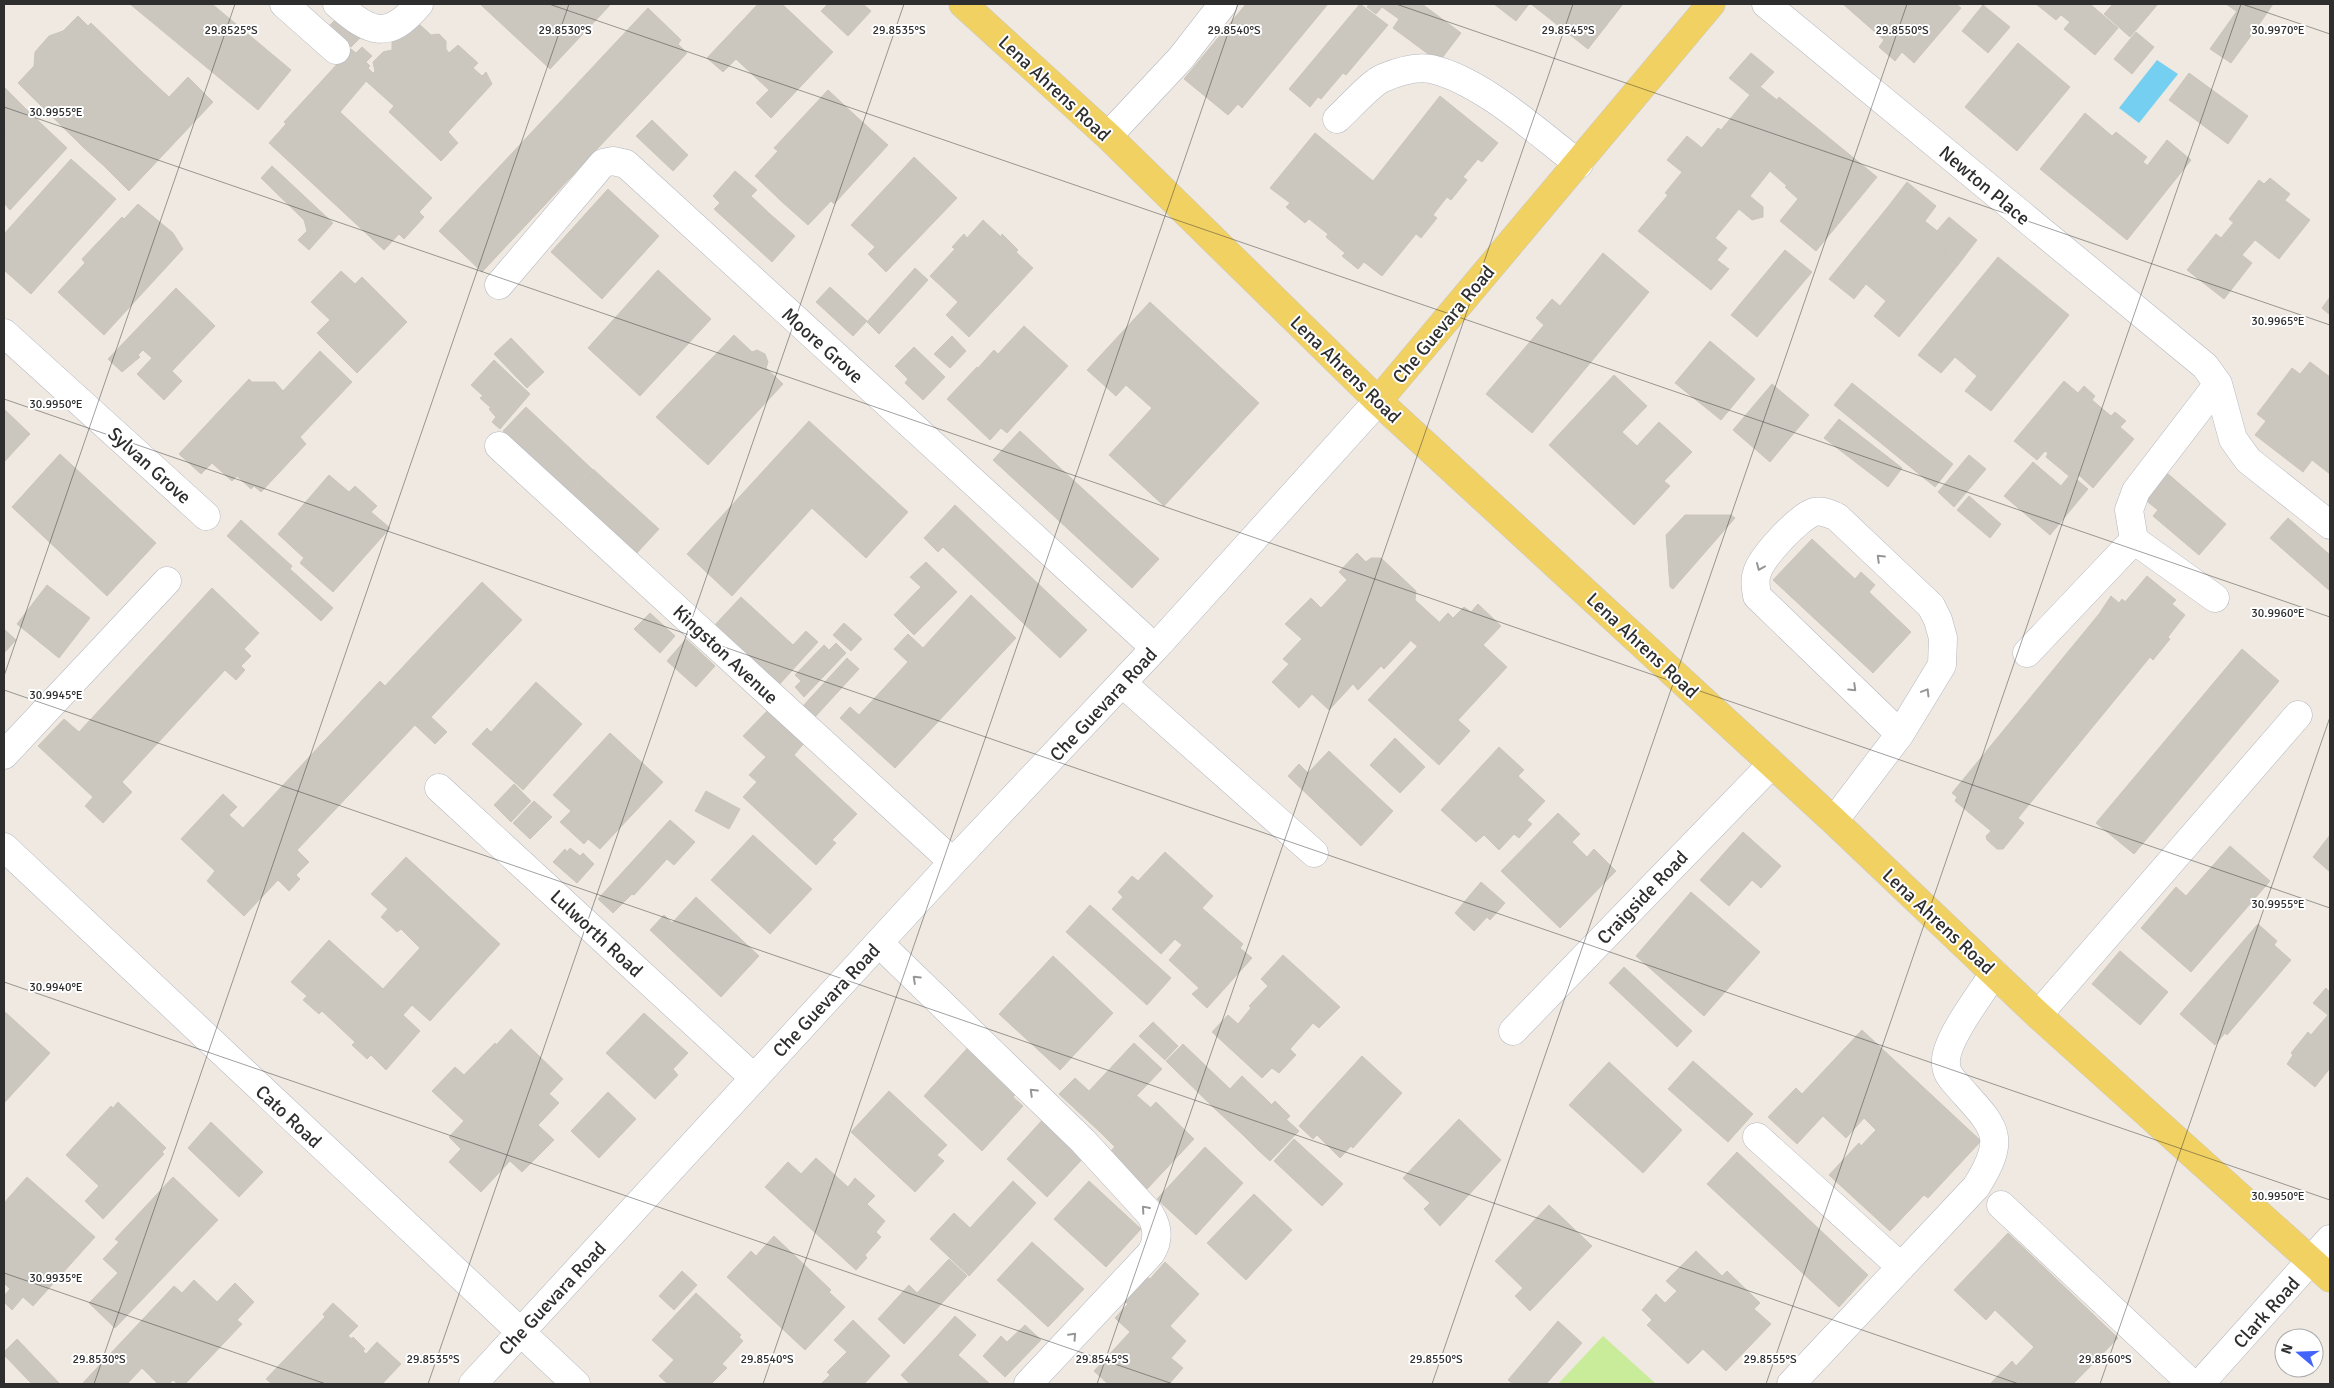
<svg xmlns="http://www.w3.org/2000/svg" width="2334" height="1388" font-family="Signika,sans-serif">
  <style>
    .pitch { fill: #c9ec9a }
    .water { fill: #75cff0 }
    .building { fill: #cbc7bf; stroke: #cbc5ba }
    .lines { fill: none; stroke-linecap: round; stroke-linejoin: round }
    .minor-casing { stroke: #b4b7c1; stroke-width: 29 }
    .major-casing { stroke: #c9c9c9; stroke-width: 29 }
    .minor { stroke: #fff; stroke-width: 28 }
    .major { stroke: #f2d163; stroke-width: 28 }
    .oneway { stroke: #969696 }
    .ticks { fill: none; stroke: #2e2e2e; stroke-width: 1; stroke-opacity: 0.45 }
    .labels { text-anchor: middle; stroke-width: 4; stroke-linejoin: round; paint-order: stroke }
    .street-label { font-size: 19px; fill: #2e2e2e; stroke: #fff }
    .ticks-label { font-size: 12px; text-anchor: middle; fill: #2e2e2e; stroke: #fff; stroke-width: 4; stroke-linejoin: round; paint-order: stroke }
  </style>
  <rect width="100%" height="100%" fill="#efe9e1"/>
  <path class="pitch" d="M1603,1336L1656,1384H1558Z"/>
  <path class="water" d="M2157,60L2178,74L2139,123L2119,108Z"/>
  <path class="building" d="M130,4H212L291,70L258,110Z
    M480,4H611L550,69Z
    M758,4H782L833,52L771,118L756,103L769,90L736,59L723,72L707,58Z
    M828,4H863L871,11L848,36L821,11Z
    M1246,4H1328L1242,108L1238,104L1228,115L1184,79Z
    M1360,4L1388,25L1346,75L1343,73L1321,99L1318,97L1310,107L1289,89Z
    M1369,4H1422L1461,33L1439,62L1393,28L1399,19L1382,7L1376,14L1367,7Z
    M1494,4H1529L1516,21Z
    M1531,4H1623L1588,49Z
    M1843,4H1956L1961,8L1914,63L1902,52L1895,61L1879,47L1884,40Z
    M2036,4H2090L2118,28L2095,55L2064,29L2070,22L2061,15L2056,20Z
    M2113,4H2158L2130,37L2104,14Z
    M2226,4H2273L2258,26Z
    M1983,5L2010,27L1988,53L1962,31Z
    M648,8L681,40L678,44L687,53L482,272L439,231Z
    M2237,11L2258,26L2231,63L2210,49Z
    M78,16L88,26L91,23L142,72L127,87L134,94L83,147L18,83L34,66L35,52L49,36L63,31Z
    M339,16L361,37L351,47L329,26Z
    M418,23L431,35L439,34L446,41V49L449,53L458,45L478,63L473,68L482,76L486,72L492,84L448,132L458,143L441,161L389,112L394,106L366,81L375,71L373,62L383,52L392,50V42L409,26Z
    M2136,32L2154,47L2132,74L2114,59Z
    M2018,43L2070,87L2017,151L1965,107Z
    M362,47L372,56L366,62L370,66L368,68L373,73L340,112L432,198L419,212L424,217L404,239L399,234L384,250L269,143L286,124L284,122L351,49L356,53Z
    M1751,53L1774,72L1760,87L1758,85L1750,95L1729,78Z
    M142,72L169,97L104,166L83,147L134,94L127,87Z
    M2189,73L2248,116L2228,144L2169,100Z
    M188,77L213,102L129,191L104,166Z
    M1758,85L1777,100L1779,97L1877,177L1816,251L1780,221L1798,199L1785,187L1787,186L1770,171L1750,196L1763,207V217L1752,220L1739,209L1715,238L1727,248L1717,260L1729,269L1711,290L1638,231L1668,195L1665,193L1718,128L1721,130Z
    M4,87L28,111L14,124L4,114Z
    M828,90L858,118L781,201L755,176L778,151L774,148Z
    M1440,96L1498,143L1482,162L1478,159L1463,177L1467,180L1451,200L1447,197L1433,215L1437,218L1421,238L1416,234L1382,276L1364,262L1358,269L1342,256L1345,253L1326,237L1328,234L1309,219L1305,223L1286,207L1290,203L1270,188L1315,133L1373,181Z
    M28,111L67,148L10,210L4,203V135Z
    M2085,113L2112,136L2116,132L2147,157L2143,162L2171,185L2127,240L2040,169Z
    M4,114L14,124L4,135Z
    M858,118L888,145L834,204L831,201L808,225L781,201Z
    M652,120L688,155L673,171L636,136Z
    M1687,136L1702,148L1682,172L1667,160Z
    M2167,140L2191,160L2171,185L2147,166Z
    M914,157L957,198L886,272L868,254L875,247L851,225Z
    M71,159L116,199L31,294L4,270V234Z
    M272,166L333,223L309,250L298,240L307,231L304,220L261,178Z
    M735,171L757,190L751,196L770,214L747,239L714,209L720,203L713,196Z
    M2270,178L2290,194L2285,200L2264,184Z
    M2259,180L2310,220L2279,259L2229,219Z
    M1907,182L1936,206L1925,221L1911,210L1902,220L1887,208Z
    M608,189L659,236L602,299L551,252Z
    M138,204L173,233L183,249L104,335L58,292L85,263L82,259L122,217L124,219Z
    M1887,208L1902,220L1911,210L1951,242L1942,253L1958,265L1899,337L1874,316L1886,301L1866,284L1854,299L1829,279Z
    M770,214L795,236L772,262L747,239Z
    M1949,217L1977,240L1958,265L1942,253L1951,242L1937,231Z
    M983,220L1001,237L1002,234L1018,250L1016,252L1033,268L969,337L946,315L958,302L930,276L955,249L952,247L964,234L967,238Z
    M2234,222L2255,240L2242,255L2221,238Z
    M2216,234L2252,263L2224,299L2187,270Z
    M1785,250L1812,272L1757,337L1731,315Z
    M1603,253L1649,292L1532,433L1486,394L1544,325L1536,318L1552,299L1560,306Z
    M1998,257L2069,315L1991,411L1965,391L1977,376L1955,357L1941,373L1918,355Z
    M915,268L928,280L879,334L867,322Z
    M658,270L711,319L640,396L588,348Z
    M341,271L355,284L362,277L407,322L357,373L317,333L330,320L311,302Z
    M830,287L867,321L853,336L816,302Z
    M176,288L215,326L172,371L182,381L164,400L137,374L152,358L143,350L138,355L140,357L122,372L108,359Z
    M2330,297V315L2322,308Z
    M1150,302L1259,403L1164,506L1109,455L1152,408L1126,385L1116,396L1087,370Z
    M1024,326L1068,366L1026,412L978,368L994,350L998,354Z
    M734,335L752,352L757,350L765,354L768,362L766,368L783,384L708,465L656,417Z
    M952,336L966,351L950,368L934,354Z
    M511,338L544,372L527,388L494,354Z
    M1710,341L1755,379L1721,420L1675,383Z
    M914,347L945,377L923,400L905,383L908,379L895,366Z
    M320,351L352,382L300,437L306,444L261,492L254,486L251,489L237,476L232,481L212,463L201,474L179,454L249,379L252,382H275L283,391Z
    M494,360L530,394L500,429L492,422L496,417L489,409L491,408L480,398L483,396L471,385Z
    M2310,362L2330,377V474L2312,460L2303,472L2255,435L2266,421L2257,414L2292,368L2300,374Z
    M977,367L1026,412L1007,433L1001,428L990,440L947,399Z
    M1614,375L1647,406L1622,432L1637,446L1659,422L1692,452L1664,481L1670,486L1634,525L1549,445Z
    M2064,381L2078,393L2084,386L2095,396L2092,400L2111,416L2115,412L2126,421L2120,427L2134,439L2093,488L2079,475L2076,479L2088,489L2050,535L2004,496L2033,462L2061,486L2069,476L2046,457L2048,453L2045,451L2037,460L2014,441Z
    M1852,383L1953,464L1935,487L1834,405Z
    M1772,384L1809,415L1770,462L1733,430Z
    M526,407L592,469L569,494L503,431Z
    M4,409L30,434L4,462Z
    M1839,419L1902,468L1888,487L1824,438Z
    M809,421L908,512L866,558L812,508L732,596L687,554Z
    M1020,431L1159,559L1132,588L993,460Z
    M60,454L156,543L107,596L12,507Z
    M1969,455L1986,469L1954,507L1938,492Z
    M593,469L659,529L635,555L569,495Z
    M2167,473L2226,524L2199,555L2153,516L2158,510L2144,499Z
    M329,475L349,492L355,486L377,506L371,512L390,528L333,592L300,563L304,558L278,534Z
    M1969,496L2001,524L1990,538L1957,510Z
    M955,505L1087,630L1060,658L943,547L938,552L924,538Z
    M1685,515H1731L1735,518L1673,589L1670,587L1666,535Z
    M2288,518L2330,555V591L2270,538Z
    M241,520L292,566L290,569L333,608L321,621L227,536Z
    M1812,539L1855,579L1861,572L1875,585L1869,592L1911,632L1873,673L1773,580Z
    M1357,553L1375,571L1370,576L1400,603L1404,599L1428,622L1384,669L1381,666L1358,690L1353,684L1329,710L1312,694L1299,708L1272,682L1289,664L1283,659L1302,639L1285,624L1311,598L1321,608L1347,580L1339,572Z
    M1371,558H1381L1416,591L1415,600L1439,622L1417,646L1410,640L1428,622L1404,599L1400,603L1370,576L1375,571L1366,562Z
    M926,562L957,592L914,635L894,615L921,587L910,577Z
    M2147,576L2176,600L2172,604L2185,615L2168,637L2125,602Z
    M482,582L522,620L431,717L447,732L435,744L415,725L297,850L309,862L296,875L300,879L289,891L278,880L244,916L207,881L215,871L181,839L223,794L237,807L229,815L243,828L380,681L385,686Z
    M47,585L90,618L59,658L17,624Z
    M212,588L259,633L244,649L251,656L241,666L245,670L236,680L225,670L122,782L132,792L103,823L85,806L93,797L38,746L64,719L79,732Z
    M971,595L1016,638L895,768L840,718L850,707L859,715L908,662L894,649L908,634L923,648Z
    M2111,596L2119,603L2122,599L2170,639L2153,660L2150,657L2018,818L2024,823L2003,849H1997L1987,840L1986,836L1991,831L1955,801L1957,797L1952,793L2099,614Z
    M741,597L793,645L806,631L818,642L777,687L713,627Z
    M1478,604L1501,626L1483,645L1507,667L1458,720L1470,731L1439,765L1368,700L1448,613L1453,618L1464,607L1471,612Z
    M650,613L675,636L660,653L634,629Z
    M844,623L862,639L851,651L833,635Z
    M4,629L16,640L4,653Z
    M686,639L715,666L696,687L667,661Z
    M836,643L846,653L804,697L795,687L801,681L795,675L824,645L829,650Z
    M2242,649L2279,681L2134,854L2096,823Z
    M847,658L859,669L814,718L802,707Z
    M536,682L582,724L523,790L472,744L487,728L491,732Z
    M769,709L805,742L794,755L857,814L832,840L836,843L816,865L743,797L757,782L749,775L766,757L743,736Z
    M610,733L663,782L600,849L588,839L584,844L560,822L571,811L553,795Z
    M1395,738L1425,767L1400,793L1370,765Z
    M1499,747L1524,770L1518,776L1545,801L1527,820L1532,824L1519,838L1514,834L1499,850L1484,835L1476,842L1441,810Z
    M1329,751L1393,811L1361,846L1288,776L1299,764L1308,773Z
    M514,784L531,801L511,822L494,805Z
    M706,791L740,809L729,829L695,811Z
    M534,801L552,817L530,839L513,823Z
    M1558,813L1580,834L1572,842L1587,857L1594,849L1616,871L1560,928L1501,871Z
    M670,820L695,842L674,865L667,859L634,895L632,894L613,913L598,899Z
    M1743,832L1781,866L1761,888L1752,880L1729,906L1700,880Z
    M753,835L812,889L770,934L711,880Z
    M2330,835V872L2313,857Z
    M2230,846L2270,881L2191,972L2141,928L2176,887L2186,896Z
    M570,848L580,856L583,853L594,864L577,883L553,862L565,849L567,852Z
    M1165,852L1213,896L1202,908L1243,944L1240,948L1252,958L1207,1008L1192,994L1199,988L1169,960L1182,945L1175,939L1161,954L1112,909L1123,897L1118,892L1132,876L1138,881Z
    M406,857L500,944L430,1021L412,1005L403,1015L420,1031L386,1070L371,1055L367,1059L352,1045L355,1042L322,1011L319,1014L303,1000L307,996L291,982L329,940L383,989L420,948L401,929L397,932L381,917L388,909L371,894Z
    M1481,882L1505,903L1490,920L1487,917L1474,931L1455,913Z
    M1691,892L1760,952L1704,1016L1636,956Z
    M696,897L759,956L721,997L650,930L664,915L672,923Z
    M1090,905L1171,978L1147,1005L1066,932Z
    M2258,924L2277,941L2274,945L2291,960L2227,1035L2225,1033L2215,1045L2180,1014Z
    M2120,951L2168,992L2140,1025L2092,984Z
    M1283,955L1340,1007L1319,1028L1313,1023L1290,1049L1296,1055L1279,1073L1272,1068L1262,1078L1212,1032L1228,1015L1238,1024L1251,1008L1249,1006L1268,986L1261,979Z
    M1053,956L1113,1013L1060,1070L999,1014Z
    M1624,967L1692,1031L1677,1047L1609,983Z
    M2326,988L2330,992V1068L2315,1087L2287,1064L2293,1055L2291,1053L2308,1032L2311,1035L2328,1015L2313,1003Z
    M4,1011L50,1053L4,1103Z
    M644,1013L688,1053L673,1069L678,1075L655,1099L606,1053Z
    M1153,1022L1178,1046L1165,1060L1139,1036Z
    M511,1029L563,1079L549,1094L497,1044Z
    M1862,1030L1981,1141L1928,1198L1924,1195L1890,1231L1829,1175L1859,1143L1861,1146L1876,1130L1864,1118L1846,1138L1823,1116L1797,1144L1768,1117L1796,1088L1802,1094Z
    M973,1042L1022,1087L1013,1097L1023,1106L982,1151L924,1096Z
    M495,1043L559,1103L538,1125L554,1140L522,1172L510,1161L481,1192L449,1162L461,1149L449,1137L464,1121L432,1091L455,1067L464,1075Z
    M1134,1043L1162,1069L1101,1133L1059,1094L1075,1078L1089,1091Z
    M1183,1044L1230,1089L1213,1107L1166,1061Z
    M1362,1056L1402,1093L1353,1148L1312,1111Z
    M1693,1061L1753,1114L1728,1142L1668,1089Z
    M1609,1062L1682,1130L1643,1173L1569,1105Z
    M1242,1076L1272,1105L1243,1135L1213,1107Z
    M889,1091L947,1145L937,1155L944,1161L915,1192L851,1132Z
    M608,1092L636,1119L599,1158L571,1131Z
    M1136,1095L1151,1108L1115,1147L1101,1133Z
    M1275,1101L1290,1116L1258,1150L1243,1135Z
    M118,1102L166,1148L162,1152L164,1154L103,1219L85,1201L99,1186L66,1155L111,1106L113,1108Z
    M1156,1102L1194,1139L1147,1189L1109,1153Z
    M1312,1111L1351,1146L1340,1158L1317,1135L1313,1139L1299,1126Z
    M1046,1116L1087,1154L1047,1197L1007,1159Z
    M1459,1119L1501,1160L1440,1226L1424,1209L1430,1203L1403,1178Z
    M1287,1120L1299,1131L1270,1161L1258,1150Z
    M211,1122L263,1172L239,1197L188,1148Z
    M1294,1139L1343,1184L1322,1206L1274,1161Z
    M1205,1147L1243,1183L1196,1235L1157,1199Z
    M1737,1152L1868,1275L1839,1307L1707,1184Z
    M816,1158L848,1187L855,1178L875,1196L867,1204L885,1221L876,1232L881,1237L865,1255L867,1258L856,1270L765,1187L788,1162L801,1174Z
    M27,1177L95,1237L33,1306L23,1297L12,1310L4,1302V1296L10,1289L4,1283V1203Z
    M173,1177L218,1220L115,1328L89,1303L118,1273L103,1259L119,1242L115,1239Z
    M1013,1181L1036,1203L969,1276L930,1239L954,1213L970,1228Z
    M1089,1181L1141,1229L1106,1267L1054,1219Z
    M1254,1194L1292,1230L1246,1280L1207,1243Z
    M1549,1205L1592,1246L1530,1311L1515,1296L1523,1288L1495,1261Z
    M2008,1233L2118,1338L2073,1384H1990L2012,1361L2016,1366L2034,1347L1995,1310L1986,1320L1954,1290Z
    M774,1236L831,1290L829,1292L845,1307L805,1350L727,1277L751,1251L756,1256Z
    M1032,1242L1084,1289L1048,1327L997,1280Z
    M1696,1251L1722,1276L1727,1271L1760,1303L1754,1309L1771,1324L1726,1371L1703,1349L1688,1364L1647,1325L1652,1320L1642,1310L1656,1294L1665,1303L1677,1291L1666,1281Z
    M949,1259L967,1276L904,1344L878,1319L909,1285L917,1293Z
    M1165,1262L1199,1294L1170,1326L1186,1341L1171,1358L1183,1368L1169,1384H1108L1094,1371L1130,1332L1115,1318L1128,1304L1124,1301L1147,1277L1150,1279Z
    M682,1271L697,1285L674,1310L659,1296Z
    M194,1280L217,1302L235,1283L254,1302L237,1320L242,1324L185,1384H178L173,1380L169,1384H158L142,1368L127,1384H110L95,1370L174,1286L182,1293Z
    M696,1293L741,1335L739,1337L743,1341L722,1364L727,1368L711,1384H668L659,1376L674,1360L652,1340Z
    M333,1303L358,1326L348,1336L352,1339L353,1337L365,1349L363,1351L366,1354L377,1342L401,1364L382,1384H272L266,1379L325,1317L323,1314Z
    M955,1316L976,1335L958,1355L938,1335Z
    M853,1320L890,1356L864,1384H839L827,1372L847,1352L834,1340Z
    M1558,1321L1582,1343L1546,1384H1513L1508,1380Z
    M1025,1325L1041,1340L1005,1377L983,1356L1001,1336L1007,1342Z
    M938,1335L958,1355L990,1384H910L901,1375Z
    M17,1339L60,1384H32L4,1355V1352Z
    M95,1370L110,1384H82Z
    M830,1375L839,1384H821Z"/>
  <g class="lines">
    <g class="minor-casing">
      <path id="minor" d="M284,4L336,50
        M337,4C370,33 388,41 419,4
        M1766,4L2205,366L2218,384L2233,439L2248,460L2330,525
        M1337,119C1348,109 1371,83 1383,78C1397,72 1415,66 1431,69C1481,80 1538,133 1579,164
        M1108,136L1181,58L1223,4
        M499,285L603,163L613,161L626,164L1155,648
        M4,333L206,516
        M499,446L953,862
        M2134,540L2215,598
        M2027,653L2134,540L2129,510L2136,491L2218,384
        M1122,683L1314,853
        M4,755L167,581
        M439,788L754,1078
        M1834,821L1900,734L1942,665L1943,638L1938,620L1931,606L1837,517C1830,514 1822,510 1814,512C1799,517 1761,557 1757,573C1754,581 1756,588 1757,596L1900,734
        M4,847L576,1384
        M879,943L1083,1141L1150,1214C1158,1227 1159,1240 1151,1253L1028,1384
        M2038,1015L2298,715
        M1513,1031L1772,764
        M1757,1137L1901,1267
        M2001,1205L2192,1384
        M473,1384L953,862L1155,648L1378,401
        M1791,1384L1976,1187C2009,1135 1994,1127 1958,1086C1950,1077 1945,1072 1946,1059C1948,1036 1981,994 1994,973
        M2200,1384L2330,1239"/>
    </g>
    <g class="major-casing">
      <path id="major" d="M963,4L1108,136L1378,401L1834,821L2038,1015L2330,1278
        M1378,401L1711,4"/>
    </g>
    <use href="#minor" class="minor"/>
    <use href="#major" class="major"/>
  </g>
  <defs><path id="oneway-chevron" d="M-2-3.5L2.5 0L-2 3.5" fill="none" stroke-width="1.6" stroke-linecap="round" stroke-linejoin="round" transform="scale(1.25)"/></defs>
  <g class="oneway">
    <use href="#oneway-chevron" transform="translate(1880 558) rotate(-136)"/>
    <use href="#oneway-chevron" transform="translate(1760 567) rotate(113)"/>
    <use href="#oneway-chevron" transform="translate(1853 688) rotate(44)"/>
    <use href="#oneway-chevron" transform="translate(1926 692) rotate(-59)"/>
    <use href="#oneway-chevron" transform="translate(916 979) rotate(-137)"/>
    <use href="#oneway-chevron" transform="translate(1033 1092) rotate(-136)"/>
    <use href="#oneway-chevron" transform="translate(1145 1209) rotate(-131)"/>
    <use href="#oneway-chevron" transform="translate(1073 1336) rotate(-47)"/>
  </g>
  <path class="ticks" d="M549,4L2330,617M1396,4L2330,325M2242,4L2330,34M4,107L2330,908M4,399L2330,1200M4,676L235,4M4,690L2019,1384M4,982L1173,1384M4,1273L326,1384M94,1384L569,4M428,1384L904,4M763,1384L1238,4M1097,1384L1573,4M1432,1384L1907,4M1766,1384L2241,4M2100,1384L2330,717"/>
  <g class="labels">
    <g class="street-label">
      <text transform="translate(1055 88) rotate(43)" y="7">Lena Ahrens Road</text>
      <text transform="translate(1985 185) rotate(40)" y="7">Newton Place</text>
      <text transform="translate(1443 324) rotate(-50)" y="7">Che Guevara Road</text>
      <text transform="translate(823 345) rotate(42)" y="7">Moore Grove</text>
      <text transform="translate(1346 369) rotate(44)" y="7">Lena Ahrens Road</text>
      <text transform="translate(150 465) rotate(42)" y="7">Sylvan Grove</text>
      <text transform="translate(1643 645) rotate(43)" y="7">Lena Ahrens Road</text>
      <text transform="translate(726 654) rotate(43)" y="7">Kingston Avenue</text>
      <text transform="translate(1103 704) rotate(-47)" y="7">Che Guevara Road</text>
      <text transform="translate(1642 897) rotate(-46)" y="7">Craigside Road</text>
      <text transform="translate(1939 921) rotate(43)" y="7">Lena Ahrens Road</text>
      <text transform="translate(597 933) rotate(43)" y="7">Lulworth Road</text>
      <text transform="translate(826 1000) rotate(-47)" y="7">Che Guevara Road</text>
      <text transform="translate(289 1116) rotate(43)" y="7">Cato Road</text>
      <text transform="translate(552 1298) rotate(-47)" y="7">Che Guevara Road</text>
      <text transform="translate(2266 1312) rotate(-48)" y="7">Clark Road</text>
    </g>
  </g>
  <g class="ticks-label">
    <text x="231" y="34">29.8525°S</text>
    <text x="565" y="34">29.8530°S</text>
    <text x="899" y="34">29.8535°S</text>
    <text x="1234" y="34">29.8540°S</text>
    <text x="1568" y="34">29.8545°S</text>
    <text x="1902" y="34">29.8550°S</text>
    <text x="2278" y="34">30.9970°E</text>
    <text x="56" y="116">30.9955°E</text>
    <text x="2278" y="325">30.9965°E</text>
    <text x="56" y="408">30.9950°E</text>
    <text x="2278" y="617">30.9960°E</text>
    <text x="56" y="699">30.9945°E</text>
    <text x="2278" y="908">30.9955°E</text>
    <text x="56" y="991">30.9940°E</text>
    <text x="2278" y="1200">30.9950°E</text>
    <text x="56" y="1282">30.9935°E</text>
    <text x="99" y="1363">29.8530°S</text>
    <text x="433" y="1363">29.8535°S</text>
    <text x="767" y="1363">29.8540°S</text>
    <text x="1102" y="1363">29.8545°S</text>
    <text x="1436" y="1363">29.8550°S</text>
    <text x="1770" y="1363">29.8555°S</text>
    <text x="2105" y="1363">29.8560°S</text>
  </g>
  <rect width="2334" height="1388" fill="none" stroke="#2e2e2e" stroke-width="10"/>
  <g transform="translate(2299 1353) rotate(289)"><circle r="24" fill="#ffffff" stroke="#ababab"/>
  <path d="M0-4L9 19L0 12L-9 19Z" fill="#4264fb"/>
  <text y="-8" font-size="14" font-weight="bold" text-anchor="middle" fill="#2e2e2e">N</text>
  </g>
</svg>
